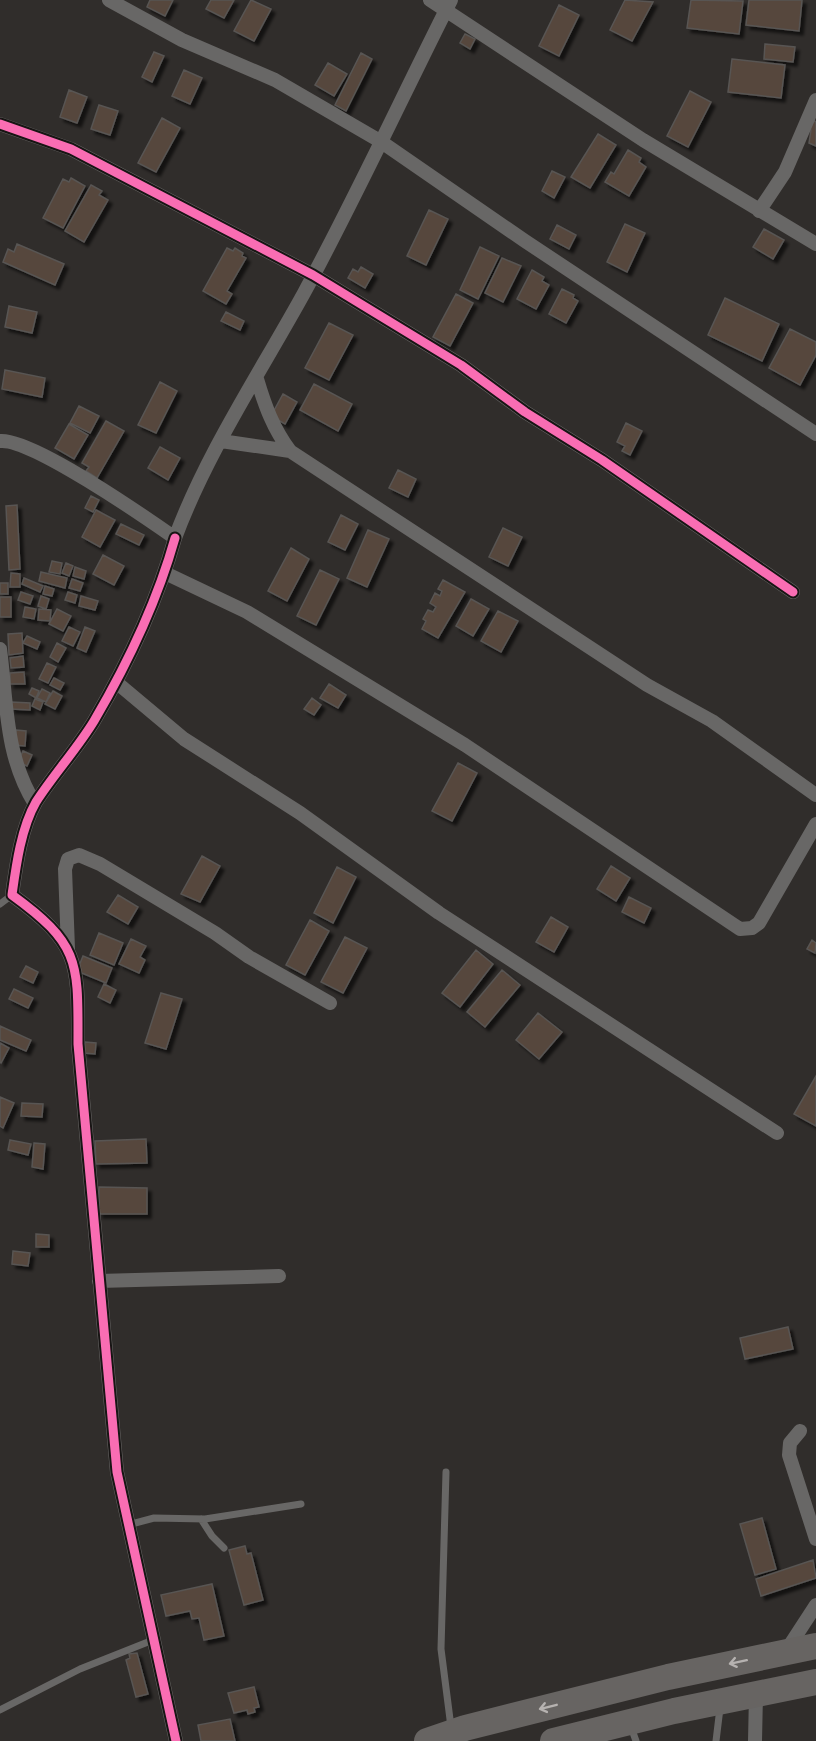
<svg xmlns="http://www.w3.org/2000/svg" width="816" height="1741" font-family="Raleway,sans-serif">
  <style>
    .building { fill: #57473d; stroke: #585553; stroke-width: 1.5; filter: url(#shadow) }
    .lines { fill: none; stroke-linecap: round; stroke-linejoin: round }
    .lane { stroke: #686766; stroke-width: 7 }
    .street { stroke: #686766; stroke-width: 14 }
    .highway { stroke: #676462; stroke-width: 26 }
    .cycleway-casing { stroke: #181514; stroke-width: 13 }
    .cycleway { stroke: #f96db3; stroke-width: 9 }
    .oneway { stroke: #b6b2b0 }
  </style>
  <defs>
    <filter id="shadow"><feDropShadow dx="4" dy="4" stdDeviation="1.5" flood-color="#0009"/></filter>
  </defs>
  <rect width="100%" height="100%" fill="#302d2b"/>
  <path class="building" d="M150,0H173L165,16L147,7Z
    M211,0H234L224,18L206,9Z
    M251,0L271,9L254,41L234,31Z
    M625,0L653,2L632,41L610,30Z
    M691,0L743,1L739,34L687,28Z
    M749,0H802L799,31L746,25Z
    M559,5L579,15L559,56L539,46Z
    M465,34L475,39L470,49L460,43Z
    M765,44L795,47L793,62L764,59Z
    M154,52L164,56L152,82L142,77Z
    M361,53L372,59L346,111L335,105Z
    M732,59L785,65L781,98L728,92Z
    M328,63L347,74L334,96L315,85Z
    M184,70L202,78L190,104L172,96Z
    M69,90L87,97L77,123L60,117Z
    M690,91L711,102L688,147L667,136Z
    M99,105L118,111L110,135L91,129Z
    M162,118L180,128L156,172L138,163Z
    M811,119L816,122V146L809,143L811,130L806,128Z
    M598,134L616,145L590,188L571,177Z
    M628,150L641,158L639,162L646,167L629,196L605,182L611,172L614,174Z
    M552,171L565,177L554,198L542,191Z
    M71,178L85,186L63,228L43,218L63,179L69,182Z
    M91,185L102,191L99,195L108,200L84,242L65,231Z
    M429,210L448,219L426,265L407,256Z
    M625,224L645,233L627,272L607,262Z
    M557,225L576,235L569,249L550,239Z
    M764,229L784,240L773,259L753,247Z
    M17,244L64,264L55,285L3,262L8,249L14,252Z
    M480,247L499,256L478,299L460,290Z
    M227,248L233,251L235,248L243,253L242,256L246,258L227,291L232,294L226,304L203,291Z
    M502,258L521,266L503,302L485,293Z
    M361,267L373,274L365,288L348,278L353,269L358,272Z
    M532,270L544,277L542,281L549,285L536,309L517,299Z
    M562,289L574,295L573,298L578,301L566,323L549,314Z
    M456,294L473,303L450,346L433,337Z
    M725,298L779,324L762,361L708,335Z
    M9,306L37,312L32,333L5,327Z
    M226,312L244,321L240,330L221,321Z
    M329,323L353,335L329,380L305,368Z
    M790,329L816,342V355L800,385L769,368Z
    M5,370L45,378L42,397L2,389Z
    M160,382L177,391L156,433L138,425Z
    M314,384L352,404L338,431L300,410Z
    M283,394L297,402L285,424L271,416Z
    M79,406L99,416L90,433L70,423Z
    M106,421L124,431L97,478L86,471L89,467L82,463Z
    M626,423L642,431L630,455L622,451L625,446L617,442Z
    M69,424L88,435L74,459L55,448Z
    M160,447L180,458L168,480L148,468Z
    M398,470L416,479L408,497L389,488Z
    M91,496L99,500L93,512L85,508Z
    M17,505L20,569L9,570L6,506Z
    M96,510L115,520L100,547L82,537Z
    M341,515L358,524L345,550L328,542Z
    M121,524L144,535L139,545L116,534Z
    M503,528L522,537L508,566L489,557Z
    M368,530L389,539L367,587L347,578Z
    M291,548L309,559L287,601L268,591Z
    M103,555L124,566L114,585L93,574Z
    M52,561L62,563L60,574L49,572Z
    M66,563L73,566L69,576L62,573Z
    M75,567L86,571L84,579L73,576Z
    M320,570L339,579L316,625L297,616Z
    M41,572L67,578L65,588L39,581Z
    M11,573L20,574V587H10Z
    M24,578L43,586L40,592L22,584Z
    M72,579L83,583L80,591L69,588Z
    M443,580L465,592L438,638L422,629L426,621L423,619L428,610L433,612L436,607L430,603L435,593L440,596L442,591L438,589Z
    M0,583H8V594H0Z
    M45,586L54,589L52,596L43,594Z
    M21,592L33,596L30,604L18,600Z
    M68,592L77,595L75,603L65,600Z
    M41,596L49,599L46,609L38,606Z
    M81,596L98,601L95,610L79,606Z
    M0,597H11V617H0Z
    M471,599L489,609L473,636L456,626Z
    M25,607L36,609L34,619L23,617Z
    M39,609L51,610L50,621L38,620Z
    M57,609L71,616L63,631L49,624Z
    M498,611L518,621L501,652L481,641Z
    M69,627L80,632L73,646L62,641Z
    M85,627L95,631L86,652L77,648Z
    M22,633L23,653L9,655L8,634Z
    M27,636L40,642L37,649L23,643Z
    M57,643L66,648L58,662L50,657Z
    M23,656L24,667L11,668L10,658Z
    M47,663L56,667L48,683L39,679Z
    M24,672L25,684H10V673Z
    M54,678L64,683L60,690L50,685Z
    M329,684L346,695L338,708L320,698Z
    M32,688L39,691L36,698L29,694Z
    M42,689L50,693L46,702L37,698Z
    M53,691L62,696L55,709L45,704Z
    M312,698L321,705L314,715L304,709Z
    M35,699L43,702L40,710L32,706Z
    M11,702L30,703V710L11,709Z
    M16,730L26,731L25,746L14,745Z
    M23,751L32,755L27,766L18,762Z
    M458,763L477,773L452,821L432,811Z
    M202,856L220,866L200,902L181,894Z
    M611,866L630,878L616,901L597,889Z
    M337,867L356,877L333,923L314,913Z
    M118,895L138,907L128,924L107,912Z
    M629,897L651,908L644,923L622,912Z
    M551,917L568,927L554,952L536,942Z
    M310,920L329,931L305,975L286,965Z
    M99,933L123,943L114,965L90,955Z
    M345,937L367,948L343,993L321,982Z
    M131,939L146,946L140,957L145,960L139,973L119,964Z
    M812,940L816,943L815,953L807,949Z
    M476,950L493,964L460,1007L442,993Z
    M83,956L112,968L106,983L77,971Z
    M26,966L38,972L33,983L20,977Z
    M502,970L520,985L485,1027L467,1012Z
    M104,984L116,990L110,1003L98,997Z
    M14,989L33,998L28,1008L9,999Z
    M161,993L182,999L166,1049L145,1043Z
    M538,1013L562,1032L539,1059L516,1040Z
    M0,1026L31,1040L26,1051L0,1040Z
    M85,1042L96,1043L95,1054L84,1053Z
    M0,1043L9,1048L1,1063L0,1062Z
    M816,1076V1126L794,1114Z
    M0,1097L14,1103L3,1128L0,1126Z
    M22,1103L43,1104L42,1117L21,1116Z
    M146,1139L147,1163L96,1164L95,1141Z
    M10,1140L31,1144L28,1155L8,1150Z
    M34,1143L45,1144L43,1169L32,1167Z
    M99,1187L147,1188V1214H99Z
    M36,1234L49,1235V1247H36Z
    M13,1251L30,1253L28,1266L12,1264Z
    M788,1327L793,1349L745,1359L740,1338Z
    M762,1518L776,1569L755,1575L740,1524Z
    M245,1546L247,1554L251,1553L263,1600L244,1605L229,1550Z
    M813,1560L816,1578L761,1596L756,1579Z
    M212,1584L224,1636L204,1640L199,1618L192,1619L190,1611L166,1616L161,1595Z
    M137,1653L148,1694L136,1697L126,1660L130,1658L129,1654Z
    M254,1687L259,1707L254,1708L255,1712L248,1714L247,1710L234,1713L228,1693Z
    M230,1719L235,1741H201L198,1725Z"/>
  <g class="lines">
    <path class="lane" d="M0,904L12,895
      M446,1472L441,1649L451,1727
      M201,1519L212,1536L224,1548
      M128,1525L154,1518L205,1519L301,1504
      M0,1710L80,1669L153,1640
      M631,1727L636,1741
      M716,1741L720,1708"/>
    <path class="street" d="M109,0L182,40L275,80L380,141L525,241L816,434
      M430,0L643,140L816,244
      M0,124L71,149L313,275L461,365L525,412L602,460L793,592
      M759,211L785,172L816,100
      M257,379C265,406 273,428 290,451
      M0,441C31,438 145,517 175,538C207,452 260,373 304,293C356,197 402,97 451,0
      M221,441L290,451L647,685L712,721L816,795
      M175,538C157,602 128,663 94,721C77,749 54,774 36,802C21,828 16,866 12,895C81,945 78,963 78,1044L117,1472L176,1741
      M165,573L247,612L465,745L740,929L752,928L759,923L816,824
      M0,649C7,703 5,756 35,804
      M116,682L184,739L300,813L439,913L777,1133
      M68,949L65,869L68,859L79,855L100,864L215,933L249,957L330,1003
      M99,1281L279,1276
      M800,1431L790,1443L789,1455L816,1539
      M786,1651L816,1605
      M755,1741L756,1694"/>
    <path class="highway" d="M427,1741L465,1728L668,1677L816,1646
      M553,1741L674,1711L816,1682"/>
    <g class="cycleway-casing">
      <path id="cycleway" d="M0,124L71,149L313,275L461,365L525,412L602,460L793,592
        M175,538C157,602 128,663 94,721C77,749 54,774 36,802C21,828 16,866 12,895C81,945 78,963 78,1044L117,1472L176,1741"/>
    </g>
    <use href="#cycleway" class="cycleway"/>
  </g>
  <defs><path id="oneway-shaft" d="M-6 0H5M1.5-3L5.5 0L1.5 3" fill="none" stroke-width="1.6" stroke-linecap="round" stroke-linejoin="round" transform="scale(1.5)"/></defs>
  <g class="oneway">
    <use href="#oneway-shaft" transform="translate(738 1662) rotate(168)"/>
    <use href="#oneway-shaft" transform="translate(548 1707) rotate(166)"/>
  </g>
</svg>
